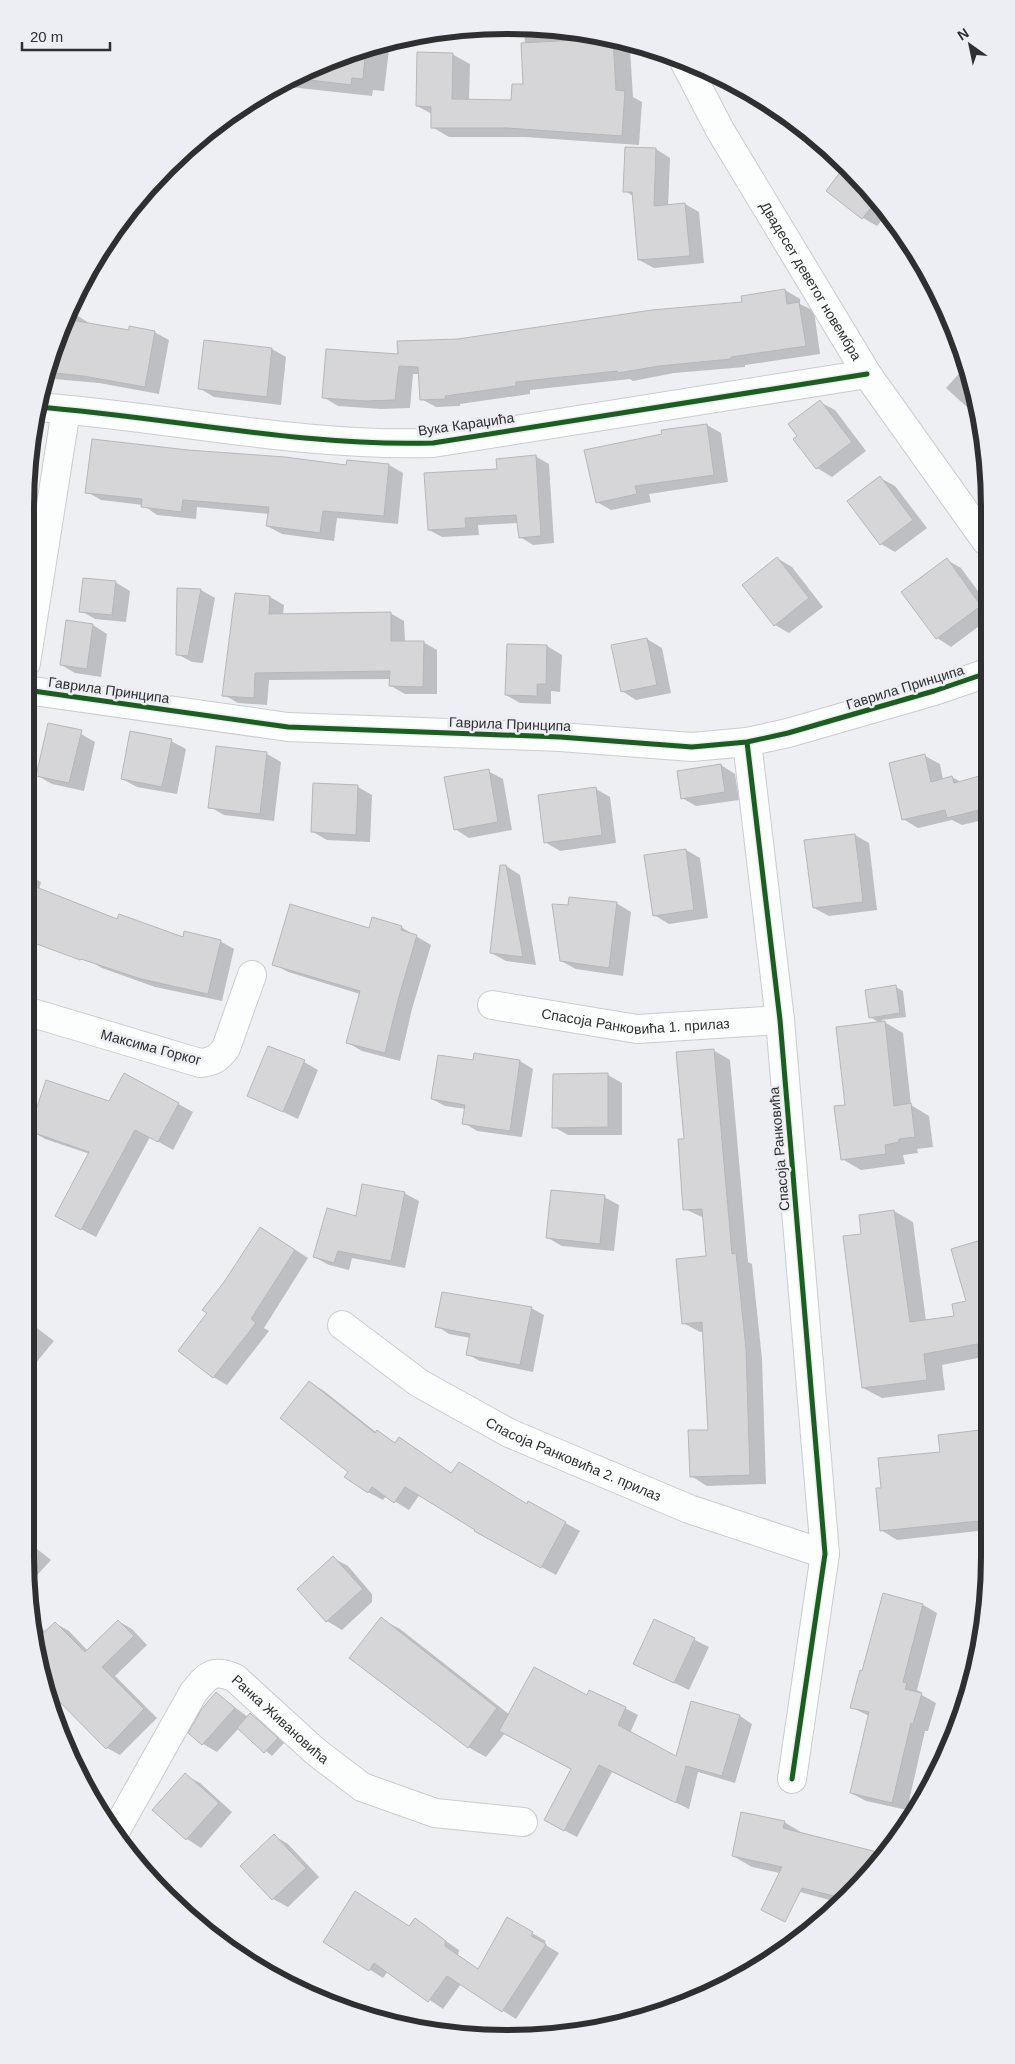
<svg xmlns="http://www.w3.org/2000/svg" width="1015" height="2064" font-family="Arial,sans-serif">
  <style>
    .shadow { fill: #0003 }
    .building { fill: #d6d6d9; stroke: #b7b7ba }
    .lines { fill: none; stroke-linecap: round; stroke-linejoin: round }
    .minor-casing { stroke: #cbccce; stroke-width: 30 }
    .minor { stroke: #fcfdfd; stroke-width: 28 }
    .cycleway-casing { stroke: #edeef4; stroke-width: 8 }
    .cycleway { stroke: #1b5e20; stroke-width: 5 }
    .labels { text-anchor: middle; stroke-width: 5; stroke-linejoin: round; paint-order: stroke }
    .street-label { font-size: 14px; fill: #2f2f31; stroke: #edeef4 }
    .rim { fill: none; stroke: #2f2f31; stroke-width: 6 }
  </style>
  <rect width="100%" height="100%" fill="#eeeff3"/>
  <path class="shadow" d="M525,26H539L587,34L588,41L613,39L630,49L633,97L642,102L639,145L525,137H449L432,127V114L417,106L452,54L470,64L469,101L513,102L524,86Z
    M390,42L384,91L373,90L372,96L290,87L282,82L352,51Z
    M656,149L670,158L668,206L685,204L699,212L704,263L654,268L639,260L633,196L625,191Z
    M844,168L888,212L877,226L863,218Z
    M785,290L800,299V304L814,311L820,354L745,365V367L674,373L633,381L630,379L530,390V394L460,404V406L436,407L421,399L420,374H413L410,408L381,409L338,406L323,397L399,355L458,340L744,303Z
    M67,315L78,316L92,325L130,331L154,332L169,340L159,394L99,383L43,378Z
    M272,349L286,357L281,405L214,397L199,388Z
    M965,367L978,417L946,388Z
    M820,402L835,410L866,451L832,477L817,468L795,439Z
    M707,425L721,433L728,482L649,494L651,502L611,510L597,502Z
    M535,456L549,464L554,543L533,545L520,537L518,523L478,525L479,535L442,537L429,530L499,470Z
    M389,465L403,473L398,524L337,518L334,541L282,534L267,526L269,514L197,507L196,519L157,515L143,505L101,500L87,492L347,467Z
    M880,478L895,486L927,528L895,552L881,544Z
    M777,558L792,567L823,607L789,633L775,625Z
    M947,560L961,568L986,602V621L951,647L937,638L903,592Z
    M115,582L130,591L126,622L95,619L81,611Z
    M178,590H201L215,598L203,663L192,662L177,654Z
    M236,594L270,597L284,605L283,615L390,613L404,621L405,642H423L437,650V694H405L391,686V679L269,680L267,705L238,703L224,695Z
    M93,625L107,634L101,677L75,673L61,665Z
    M647,639L662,648L671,693L636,700L622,691Z
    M508,645L547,646L562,655L560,692L551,691V704L520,703L506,695Z
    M81,734L95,742L84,791L52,784L38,776Z
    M171,741L186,749L177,794L137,787L122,779Z
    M217,747L267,754L281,762L274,821L224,815L210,807Z
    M925,756L940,764L943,780L952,777L961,782L987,776V819L962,825L952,820L918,828L903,819Z
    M721,765L735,774L739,800L696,806L682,798Z
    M488,771L503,779L512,830L469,838L455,829Z
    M358,787L372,795L370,842L327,840L313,832Z
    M596,789L610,797L616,843L560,851L545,842Z
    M855,835L869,843L877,910L829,916L814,908Z
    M686,850L700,858L708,918L669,924L654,915Z
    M506,866L520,875L536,965L506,961L491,953Z
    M26,874L41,882L39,890L118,921L184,939L220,941L234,949L222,1001L155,987L102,968L88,960L26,941Z
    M616,903L631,912L623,976L576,969L561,961L569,907Z
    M401,927L431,945L412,1009L400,1061L362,1051L348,1043L360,994L288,972L274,964L370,929Z
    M896,987L903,991L906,1017L881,1020L903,1033L911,1105L929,1116L933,1147L917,1149L918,1153L903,1155L905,1164L861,1170L842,1159L847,1106L880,1023L870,1017Z
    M713,1050L730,1060L748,1262L752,1264L762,1359L766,1484L707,1486L691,1476L709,1431L704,1332H700L683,1323L707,1258L704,1218L685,1209V1140Z
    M475,1055L520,1061L533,1069L522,1137L477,1131L464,1123L466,1109L445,1106L432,1099L474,1062Z
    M304,1062L318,1070L298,1119L249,1096Z
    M125,1075L193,1112L173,1150L150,1137L96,1237L71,1224L90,1154L45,1139L30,1130L110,1102Z
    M608,1075L622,1083V1135H568L554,1127Z
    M404,1193L419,1201L405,1268L352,1258L349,1270L329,1265L314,1257L357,1217Z
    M604,1197L619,1205L614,1251L562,1246L548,1238Z
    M894,1211L913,1222L926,1321L956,1317L967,1302L953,1250L988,1240V1356L942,1365L945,1390L882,1398L863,1388V1235Z
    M274,1236L308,1258L264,1328L269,1331L227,1385L213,1377Z
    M531,1308L544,1315L533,1372L480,1361L467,1354L471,1338L449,1334L437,1326Z
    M25,1319L54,1341L30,1370L25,1367Z
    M310,1382L324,1391L377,1433L396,1443L400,1438L453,1474L528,1505L529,1503L580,1531L556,1575L490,1539L420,1494L409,1510L386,1496L383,1500L368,1492L350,1471Z
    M989,1431V1567L979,1562L978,1531L897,1540L881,1530L882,1489L942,1454Z
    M28,1542L51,1560L29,1584L25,1556V1545Z
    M333,1558L348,1566L372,1594V1602L342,1630L327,1621L299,1589Z
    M989,1571V1588L978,1653L975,1652Z
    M923,1605L937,1613L917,1690L921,1692L920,1694L936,1703L928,1731H925L907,1810L866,1801L851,1793L869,1716L851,1707L863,1673Z
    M381,1619L400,1629L510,1715L588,1697L625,1708L638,1715L630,1733L677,1757L740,1716L752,1724L735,1783L698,1772L689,1809L612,1772L577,1837L558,1827L573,1769L505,1733L486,1757L468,1747Z
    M655,1620L709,1647L689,1690L635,1664Z
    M118,1621L132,1629L147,1645L115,1676L157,1718L120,1755L107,1748L46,1686L36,1622L46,1632L55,1623L69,1631L88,1651Z
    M217,1694L248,1717L251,1715L258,1719L284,1743L272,1756L239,1728L217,1752L203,1744Z
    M185,1775L200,1783L232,1812L201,1848L187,1839L154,1810Z
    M784,1822L804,1834L880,1854L849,1897L841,1903L796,1891L780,1873L752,1867L733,1856Z
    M274,1836L288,1844L319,1877L288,1907L273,1899Z
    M507,1919L546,1941L544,1944L559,1953L516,2019L461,1984L443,2009L388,1971L383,1978L325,1941L410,1927L415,1920L459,1950L458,1955L479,1970Z
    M747,1963L753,1967L737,1977Z"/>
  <path class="building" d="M613,38L616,90L625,91L622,136L507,128H431V107L416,106L417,52L453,53L452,99L511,100L512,84H523L521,43Z
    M366,47L363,79L352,78L351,85L293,78L352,51Z
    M625,147L656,148L654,206L685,203L690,256L638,260L632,192H623Z
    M844,167L877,200L862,219L826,191Z
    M785,289L787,304L799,302L806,346L731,357V359L659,366L618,373L617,371L516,382V386L445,396L446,399L420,400L418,367L399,366L395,400L366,401L322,398L326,349L398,354L397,341L458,339L652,310L742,302L741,296Z
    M65,319L129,330V326L155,331L145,387L83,376L45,372Z
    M204,340L272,348L267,397L198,389Z
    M820,400L852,442L816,469L793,439L797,436L788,424Z
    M707,424L714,475L635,486L637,494L596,503L584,450L662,434L661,430Z
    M92,439L188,450L285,457L346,465L347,460L389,464L384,516L323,511L320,533L266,526L269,507L183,500L181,512L141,507L142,499L85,493Z
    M536,455L541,536L519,538L516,515L465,518L466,528L428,530L424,473L497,469L496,459Z
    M880,476L913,520L880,545L847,501Z
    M777,557L809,598L774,626L742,585Z
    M947,558L981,606L936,639L901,592Z
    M83,578L116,581L112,615L79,612Z
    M177,588L201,589L188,656L176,655Z
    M235,593L270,596L269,614L391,612V641H424L423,687L389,686L390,671L255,673L254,698L222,696Z
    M66,620L93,624L87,669L60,665Z
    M647,638L657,685L621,692L611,645Z
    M507,644L547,645L546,684H537V696L505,695Z
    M48,723L82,730L69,783L36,776Z
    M130,731L172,739L162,787L121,779Z
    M216,746L267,752L260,814L208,808Z
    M925,754L931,782L952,776L954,783L987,774V808L947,818L945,810L902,820L889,763Z
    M721,764L725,792L681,799L677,771Z
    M489,769L498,822L454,830L444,777Z
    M313,783L358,785L356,835L311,832Z
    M596,787L602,835L544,843L538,795Z
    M855,834L863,902L813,908L804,840Z
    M686,849L694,910L653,916L644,855Z
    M500,865H506L523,957L490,953Z
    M26,883L117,919L119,914L183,937L184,931L221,940L208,994L141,979L81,959L80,960L26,940Z
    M569,897L617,902L609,968L560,961L552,904L568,905Z
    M290,904L369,928L372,917L402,926L401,930L417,935L398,1000L385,1053L346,1043L360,991L272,965Z
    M896,985L900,1013L869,1018L865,990Z
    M885,1021L894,1106L911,1103L915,1137L899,1139V1142L885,1145L886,1154L841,1160L834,1106L845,1105L836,1027Z
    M268,1046L305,1060L283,1112L247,1096Z
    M714,1049L732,1254L736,1253L746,1349L750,1475L690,1477L688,1430H708L702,1322L682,1324L676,1259L706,1256L702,1209L683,1210L678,1139H684L676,1052Z
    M474,1053L520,1060L510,1131L462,1124L465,1105L431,1099L438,1055L473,1060Z
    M124,1073L179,1103L158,1142L135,1130L81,1230L55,1216L89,1152L29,1131L46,1080L109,1101Z
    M608,1073V1127L552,1128L553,1074Z
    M362,1184L405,1192L391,1261L338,1251L334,1263L313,1257L327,1208L356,1216Z
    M551,1190L605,1195L600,1244L546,1238Z
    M894,1210L910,1322L954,1316L952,1304L966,1301L951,1249L988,1238V1356L981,1357L977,1344L924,1354L927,1380L862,1388L843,1236L861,1234L859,1215Z
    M260,1227L295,1250L251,1319L256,1323L213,1378L178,1351L207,1313L202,1310L224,1282Z
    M442,1292L532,1307L520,1365L466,1355L470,1334L435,1327Z
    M309,1381L375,1433L377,1430L395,1443L399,1437L451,1473L459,1462L527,1504L528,1501L566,1522L541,1568L474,1531L475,1530L405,1487L394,1503L372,1487L368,1493L344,1477L348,1472L280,1418Z
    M989,1429V1520L880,1531L876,1488H881L878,1458L940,1452L938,1435Z
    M333,1556L363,1589L326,1622L297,1589Z
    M883,1593L923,1604L903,1682L907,1683L905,1689L922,1693L913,1724L911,1723L892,1803L850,1793L869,1712L850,1708L860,1670L862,1671Z
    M381,1617L497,1708L468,1748L349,1658Z
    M654,1619L695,1638L674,1683L633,1664Z
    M118,1620L134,1636L102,1667L144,1709L106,1749L47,1689L38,1638L55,1622L85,1652Z
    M534,1667L587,1695L589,1690L626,1707L618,1725L676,1756L691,1701L740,1715L722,1776L686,1766L676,1803L599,1765L564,1831L544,1820L571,1769L499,1731Z
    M216,1692L235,1708L202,1745L188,1733L201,1710Z
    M250,1713L278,1738L264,1753L237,1728Z
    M185,1773L219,1803L186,1840L152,1810Z
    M741,1812L785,1821L783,1828L881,1853L846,1899L802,1888L785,1922L761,1910L782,1867L732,1856Z
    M274,1834L306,1868L272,1900L240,1866Z
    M355,1891L409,1926L415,1918L446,1941L445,1946L478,1969L507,1917L533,1932L531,1936L546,1944L502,2012L447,1976L428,2002L374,1963L369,1971L323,1942Z"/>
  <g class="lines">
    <g class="minor-casing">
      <g id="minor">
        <path id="s1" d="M684,61L720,130L867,374L986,541"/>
        <path d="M37,407C169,417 300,447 433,443L867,374"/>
        <path d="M26,663L66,410"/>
        <path d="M26,690L288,727L560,737L692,747L747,742L788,733L934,691L987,673"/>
        <path d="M747,742L780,1020L825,1554L792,1779"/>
        <path id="s2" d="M492,1005L637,1029L780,1020"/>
        <path d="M26,1011L200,1063C213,1062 219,1058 226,1048L252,975"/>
        <path id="s3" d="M342,1325L419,1383L509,1433L689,1509L825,1554"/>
        <path id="s4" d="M115,1832L193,1693C207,1676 212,1668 235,1678L316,1752L362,1787L435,1813L523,1822"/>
      </g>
    </g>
    <use href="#minor" class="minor"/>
    <g class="cycleway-casing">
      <path id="cycleway" d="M37,407C169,417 300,447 433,443L867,374
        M26,690L288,727L560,737L692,747L747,742L788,733L934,691L987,673
        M747,742L780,1020L825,1554L792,1779"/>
    </g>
    <use href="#cycleway" class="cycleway"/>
  </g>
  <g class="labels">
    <g class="street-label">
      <text dy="5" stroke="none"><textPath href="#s1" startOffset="254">Двадесет деветог новембра</textPath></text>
      <text transform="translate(466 424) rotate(-8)" y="5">Вука Караџића</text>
      <text transform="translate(905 687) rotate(-17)" y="5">Гаврила Принципа</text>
      <text transform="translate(109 690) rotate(8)" y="5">Гаврила Принципа</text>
      <text transform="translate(510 724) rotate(2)" y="5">Гаврила Принципа</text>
      <text dy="5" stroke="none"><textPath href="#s2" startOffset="145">Спасоја Ранковића 1. прилаз</textPath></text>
      <text transform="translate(151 1047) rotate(15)" y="5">Максима Горког</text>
      <text transform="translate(779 1149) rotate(-95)" y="5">Спасоја Ранковића</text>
      <text dy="5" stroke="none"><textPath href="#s3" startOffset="269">Спасоја Ранковића 2. прилаз</textPath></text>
      <text dy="5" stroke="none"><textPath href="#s4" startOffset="271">Ранка Живановића</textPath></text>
    </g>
  </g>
  <path d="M0 0H1015V2064H0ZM507 34H508A473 473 0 0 1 981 507V1557A473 473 0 0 1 508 2030H507A473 473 0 0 1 34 1557V507A473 473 0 0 1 507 34Z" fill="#edeef4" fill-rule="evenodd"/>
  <path class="rim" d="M507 34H508A473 473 0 0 1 981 507V1557A473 473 0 0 1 508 2030H507A473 473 0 0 1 34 1557V507A473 473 0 0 1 507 34Z"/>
  <g transform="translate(970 45) rotate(327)" stroke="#edeef4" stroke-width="4" paint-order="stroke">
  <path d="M0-4L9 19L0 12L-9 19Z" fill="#2f2f31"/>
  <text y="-8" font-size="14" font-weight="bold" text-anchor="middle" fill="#2f2f31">N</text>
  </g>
  <path d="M22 42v8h88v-8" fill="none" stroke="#2f2f31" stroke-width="2.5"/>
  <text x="30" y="42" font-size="15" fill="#2f2f31" stroke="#edeef4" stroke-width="4" paint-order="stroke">20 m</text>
</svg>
